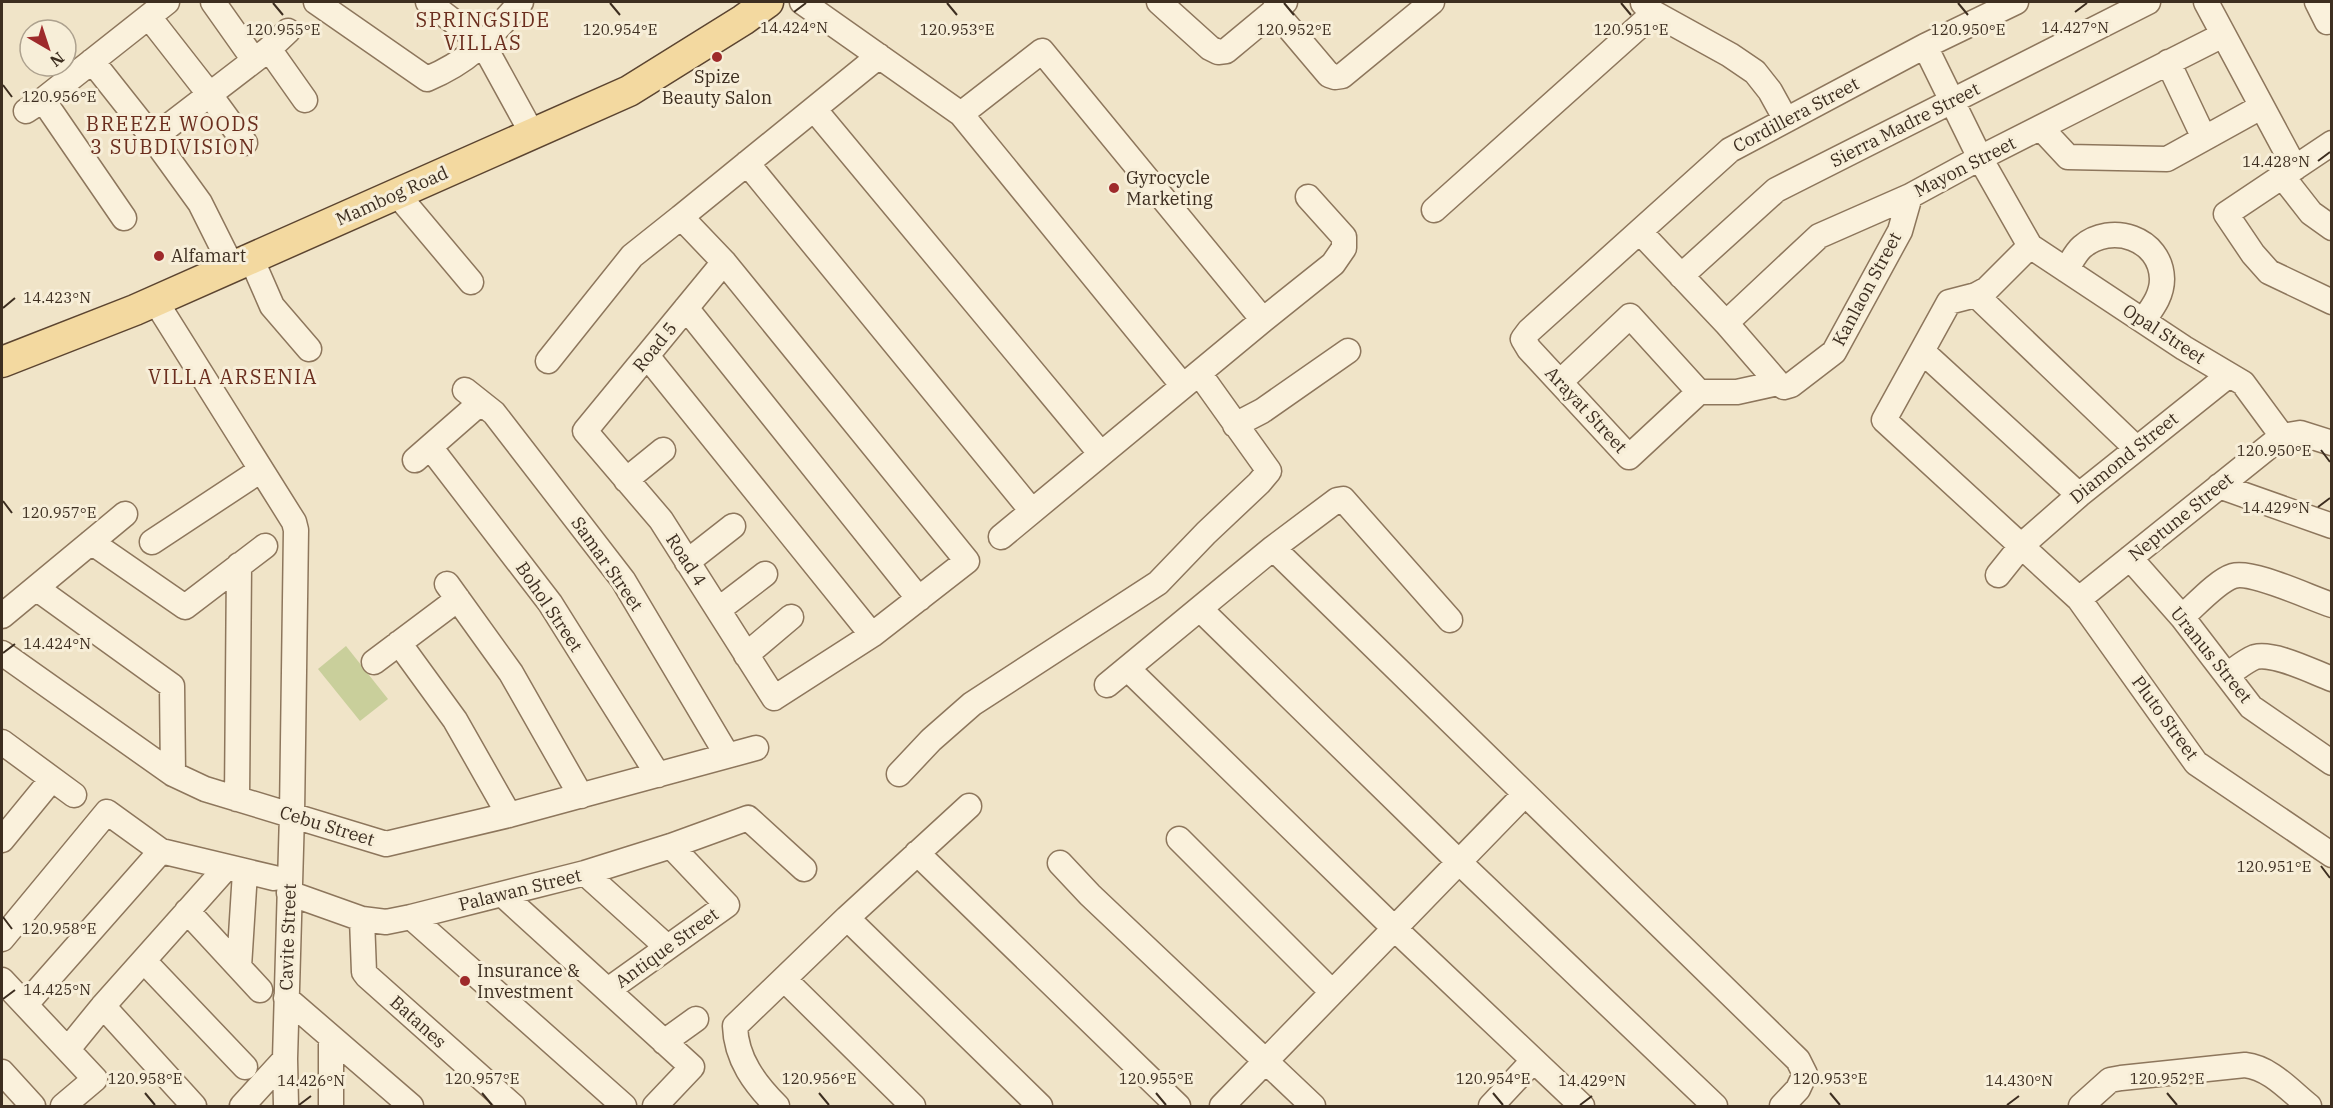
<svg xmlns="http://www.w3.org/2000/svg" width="2333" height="1108" font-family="'IBM Plex Serif',serif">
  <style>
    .green { fill: #c9cf9b }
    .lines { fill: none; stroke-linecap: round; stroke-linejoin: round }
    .minor-casing { stroke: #8d765c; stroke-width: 27 }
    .major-casing { stroke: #5b4430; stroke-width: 33 }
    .minor { stroke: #faf1dc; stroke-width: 24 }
    .major { stroke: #f3d9a0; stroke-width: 30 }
    .ticks { fill: none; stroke: #3d2e20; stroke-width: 2 }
    .poi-dot { fill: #9e2a2b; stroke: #f7eed8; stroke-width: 2 }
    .labels { text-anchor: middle; stroke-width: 6; stroke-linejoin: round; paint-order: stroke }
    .poi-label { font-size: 18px; fill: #3d2e20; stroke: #f7eed8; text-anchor: start }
    .street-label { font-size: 18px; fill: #3d2e20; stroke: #f7eed8 }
    .neighbourhood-label { font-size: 20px; letter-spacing: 1.5px; fill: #6b2e1e; stroke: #f7eed8 }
    .ticks-label { font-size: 15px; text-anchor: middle; fill: #3d2e20; stroke: #f7eed8; stroke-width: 6; stroke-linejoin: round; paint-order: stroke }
  </style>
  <rect width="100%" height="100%" fill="#f0e4c8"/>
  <path class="green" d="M346,646L388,699L360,721L318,669Z"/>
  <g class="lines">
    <g class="minor-casing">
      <path id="minor" d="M213,2L254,60
        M316,2L427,79C472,60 489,38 521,2
        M428,2L483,44L533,135
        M802,2L961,114L1183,386
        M1159,2L1210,48L1218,52L1226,51L1285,2
        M2206,2L2295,168
        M2317,2L2327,22L2332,19
        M1643,3L1654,13L1730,55L1755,72L1770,91L1786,120
        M1274,10L1329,75L1335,77L1342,76L1432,2
        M149,17L210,95L245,143
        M1925,46L1980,158L2030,246L2184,348L2243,383L2282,436
        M269,49L305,100
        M92,61L153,138L200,203L232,267
        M2168,62L2204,138
        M43,100L124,218
        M814,109L1101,454
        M26,111L43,100L167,2
        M961,114L1042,51L1263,320
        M2041,128L2068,157L2167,159L2261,107
        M153,138L269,49L288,31
        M2332,143L2226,214L2253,254L2269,272L2332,302
        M747,163L1032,511
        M2282,176L2311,213L2332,228
        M397,194L471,282
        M1434,210L1654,13
        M1640,232L1726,323L1778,383L1784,387L1791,385L1834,352L1900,231L1910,196
        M2030,246L1987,289L1976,295L1949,302L1884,420L2079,599L2196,763L2332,855
        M251,258L272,306L309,349
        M724,262L585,431L661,520L774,698L872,635L967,561L724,262L681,217L879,56
        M2066,270C2071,263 2075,253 2082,247C2111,222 2161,238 2162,279C2162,296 2152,308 2143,321
        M1681,276L1776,190L2148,2
        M1976,295L2136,448
        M156,302L294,522L296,530L292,814L285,1059L286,1106
        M686,308L919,599
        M1726,323L1819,236L1910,196L1980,158L2223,35
        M1923,352L2079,495
        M647,356L872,635
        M548,361L632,256L681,217
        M1560,382L1630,316L1699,392
        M1778,383L1737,392H1699L1629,457L1529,349L1523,339L1529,331L1730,150L1925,46L2016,2
        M465,390L494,413L623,580L727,755
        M1235,425L1262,411L1348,351
        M430,447L550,603L658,775
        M415,460L479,404
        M626,480L663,450
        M2219,486L2332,526
        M1001,537L1263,320L1333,264L1344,248V237L1308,197
        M91,542L185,607L265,546
        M152,542L261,470
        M1273,548L1337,500L1343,499L1450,620
        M2130,558L2182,617L2251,707L2332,763
        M687,562L733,526
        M1998,575L2022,545L2079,495L2229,375
        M447,584L511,673L581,796
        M36,588L172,686L173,774
        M2079,599L2282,436L2300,433L2332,443
        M1200,609L1459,862L1715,1106
        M718,610L765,574
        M2,616L125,514
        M2182,617C2195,606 2217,581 2233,576C2252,570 2310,598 2332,605
        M399,643L455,720L509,815
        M2,653L173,774L205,789L386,844L509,815L756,748
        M746,655L791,617
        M374,662L458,599
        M1128,669L1394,928L1582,1106
        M2227,675C2236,669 2245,661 2255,657C2274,652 2313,672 2332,679
        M1107,685L1273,548L1798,1060L1805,1074L1798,1089L1782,1106
        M2,742L74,795
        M899,774L931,740L972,704L1158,583L1206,533L1259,483L1269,471L1199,373
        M237,799L239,565
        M1179,839L1332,992
        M2,840L52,779
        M917,853L1178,1106
        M1060,863L1090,895L1313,1106
        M585,873L667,947
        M289,893L362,919L386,922L411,917L585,873L671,846L748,818L804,869
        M502,894L692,1067L655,1106
        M187,911L260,990
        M411,917L624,1106
        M847,918L1040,1106
        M362,919L364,972L367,976L513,1106
        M2,939L107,812L161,851L274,878
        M144,961L245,1067
        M239,967L245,872
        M784,979L913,1106
        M2,980L95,1079L63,1106
        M608,990L727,905L671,846
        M286,998L411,1106
        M26,1004L161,851
        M103,1006L194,1106
        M664,1042L696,1019
        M68,1049L103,1006L226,868
        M2,1072L33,1106
        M242,1106L285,1059
        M331,1106V1037
        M777,1106C755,1084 736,1059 735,1026L847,918L969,806
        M1222,1106L1525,794
        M1491,1106L1533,1061
        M2081,1106L2110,1080L2121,1078L2245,1065C2271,1068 2290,1091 2309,1106"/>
    </g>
    <g class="major-casing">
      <path id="major" d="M2,362L135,310L629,91L743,20L768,2"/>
    </g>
    <use href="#minor" class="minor"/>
    <use href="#major" class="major"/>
  </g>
  <path class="ticks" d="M273,3L283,15M610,3L620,15M947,3L957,15M1284,3L1294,15M1621,3L1631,15M1958,3L1968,15M794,12L806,3M2075,12L2087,3M3,85L12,97M2318,161L2330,152M3,308L15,298M2321,450L2330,462M3,501L12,513M2318,507L2330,498M3,653L15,644M2321,866L2330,878M3,917L12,929M3,999L15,990M145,1093L155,1105M482,1093L492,1105M819,1093L829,1105M1156,1093L1166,1105M1493,1093L1503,1105M1830,1093L1840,1105M2167,1093L2177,1105M299,1105L311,1096M1580,1105L1592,1096M2007,1105L2019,1096"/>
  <g class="poi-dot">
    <circle cx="717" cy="57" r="6"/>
    <circle cx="1114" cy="188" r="6"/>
    <circle cx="159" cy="256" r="6"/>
    <circle cx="465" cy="981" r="6"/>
  </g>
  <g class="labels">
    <g class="poi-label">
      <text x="717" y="83" text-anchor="middle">Spize<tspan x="717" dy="21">Beauty Salon</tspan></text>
      <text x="1126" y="184">Gyrocycle<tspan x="1126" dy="21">Marketing</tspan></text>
      <text x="171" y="262">Alfamart</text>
      <text x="477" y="977">Insurance &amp;<tspan x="477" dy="21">Investment</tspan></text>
    </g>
    <g class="street-label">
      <text transform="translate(1796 115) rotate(-28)" y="6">Cordillera Street</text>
      <text transform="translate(1905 125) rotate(-27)" y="6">Sierra Madre Street</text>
      <text transform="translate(1965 167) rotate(-27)" y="6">Mayon Street</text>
      <text transform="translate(392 196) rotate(-24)" y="6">Mambog Road</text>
      <text transform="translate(1867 289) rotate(-62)" y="6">Kanlaon Street</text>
      <text transform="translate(2164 334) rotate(33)" y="6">Opal Street</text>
      <text transform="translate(655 347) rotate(-51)" y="6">Road 5</text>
      <text transform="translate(1586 410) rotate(47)" y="6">Arayat Street</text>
      <text transform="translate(2124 458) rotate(-39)" y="6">Diamond Street</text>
      <text transform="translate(2181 517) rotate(-39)" y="6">Neptune Street</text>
      <text transform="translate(686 560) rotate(57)" y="6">Road 4</text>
      <text transform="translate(607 564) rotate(55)" y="6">Samar Street</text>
      <text transform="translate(549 607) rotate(56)" y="6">Bohol Street</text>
      <text transform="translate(2211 655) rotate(51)" y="6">Uranus Street</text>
      <text transform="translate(2165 718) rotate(54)" y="6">Pluto Street</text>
      <text transform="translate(327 826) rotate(17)" y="6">Cebu Street</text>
      <text transform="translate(520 890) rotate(-14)" y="6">Palawan Street</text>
      <text transform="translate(288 937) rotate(-88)" y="6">Cavite Street</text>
      <text transform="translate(667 948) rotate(-36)" y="6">Antique Street</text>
      <text transform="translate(418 1022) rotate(42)" y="6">Batanes</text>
    </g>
    <g class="neighbourhood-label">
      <text x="483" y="27">SPRINGSIDE<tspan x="483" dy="23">VILLAS</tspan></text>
      <text x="173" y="131">BREEZE WOODS<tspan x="173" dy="23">3 SUBDIVISION</tspan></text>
      <text x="233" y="384">VILLA ARSENIA</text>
    </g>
  </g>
  <g class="ticks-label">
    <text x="794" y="33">14.424°N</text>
    <text x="2075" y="33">14.427°N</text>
    <text x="283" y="35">120.955°E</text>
    <text x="957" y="35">120.953°E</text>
    <text x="1968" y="35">120.950°E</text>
    <text x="620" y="35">120.954°E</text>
    <text x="1294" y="35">120.952°E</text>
    <text x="1631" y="35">120.951°E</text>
    <text x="59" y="102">120.956°E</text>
    <text x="2276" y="167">14.428°N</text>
    <text x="57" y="303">14.423°N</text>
    <text x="2274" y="456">120.950°E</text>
    <text x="2276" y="513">14.429°N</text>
    <text x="59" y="518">120.957°E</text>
    <text x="57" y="649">14.424°N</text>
    <text x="2274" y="872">120.951°E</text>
    <text x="59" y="934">120.958°E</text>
    <text x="57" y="995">14.425°N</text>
    <text x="145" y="1084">120.958°E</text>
    <text x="482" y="1084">120.957°E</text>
    <text x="819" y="1084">120.956°E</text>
    <text x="1156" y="1084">120.955°E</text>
    <text x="1493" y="1084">120.954°E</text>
    <text x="1830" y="1084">120.953°E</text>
    <text x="2167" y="1084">120.952°E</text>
    <text x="311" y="1086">14.426°N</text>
    <text x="1592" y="1086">14.429°N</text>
    <text x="2019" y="1086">14.430°N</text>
  </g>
  <rect width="2333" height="1108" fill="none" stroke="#3d2e20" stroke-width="6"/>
  <g transform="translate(48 48) rotate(141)"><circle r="28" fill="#f7eed8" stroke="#ada18e" stroke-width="1.5"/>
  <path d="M0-4.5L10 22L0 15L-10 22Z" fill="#9e2a2b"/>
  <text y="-9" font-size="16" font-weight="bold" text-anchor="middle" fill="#3d2e20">N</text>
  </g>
</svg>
